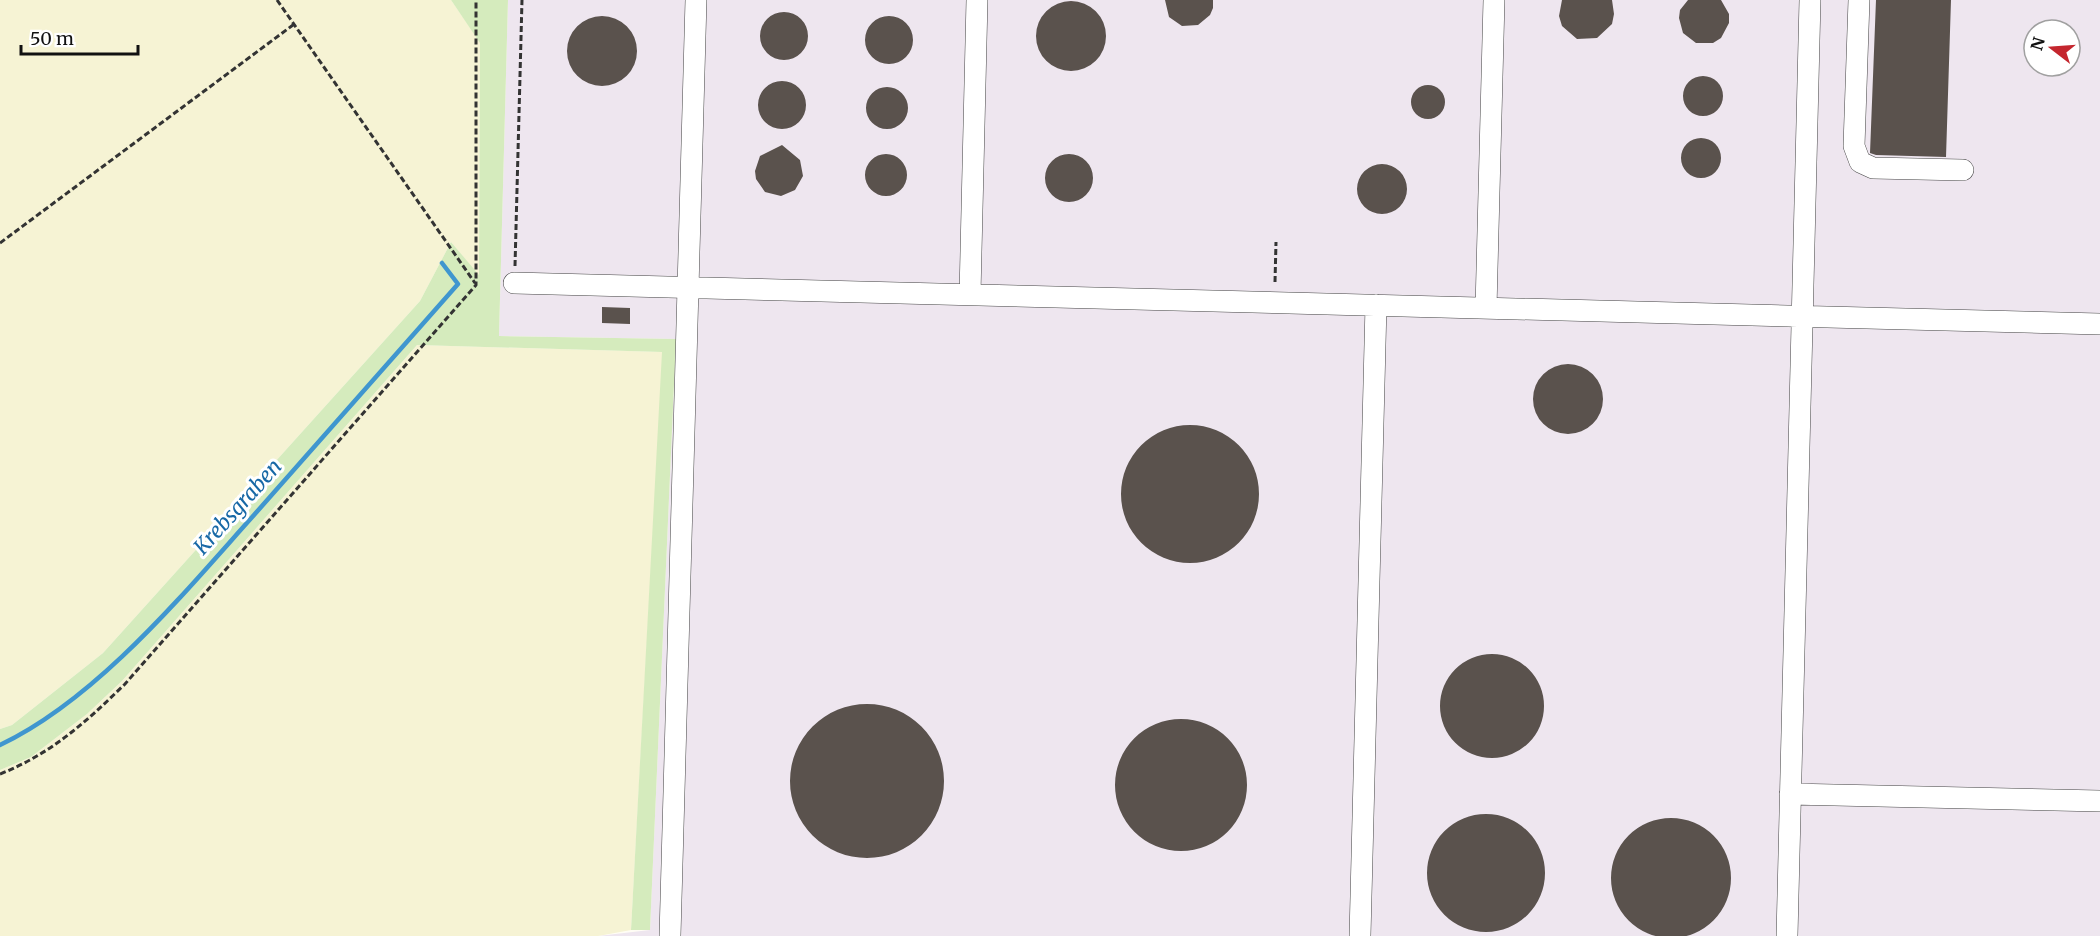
<svg xmlns="http://www.w3.org/2000/svg" width="2100" height="936" font-family="Merriweather,serif">
  <style>
    .industrial { fill: #eee6ef; fill-rule: evenodd }
    .farmland { fill: #f6f3d4 }
    .green { fill: #d5ebbd }
    .lines { fill: none; stroke-linecap: round; stroke-linejoin: round }
    .stream { stroke: #3f96cf; stroke-width: 4.5 }
    .building { fill: #5a524d }
    .minor-casing { stroke: #444; stroke-width: 22 }
    .path { stroke: #333; stroke-width: 3; stroke-dasharray: 6 3; stroke-linecap: butt }
    .minor { stroke: #fff; stroke-width: 21 }
    .labels { text-anchor: middle; stroke-width: 6; stroke-linejoin: round; paint-order: stroke }
    .water-label { font-size: 21px; font-style: italic; fill: #1768a6; stroke: #fff }
  </style>
  <rect width="100%" height="100%" fill="#fffdf5"/>
  <path class="industrial" d="M508,0H2100V936H598L650,930L676,339L499,336ZM2034,30H2070V66H2034Z"/>
  <path class="farmland" d="M0,0H451L480,42L479,276L451,242L420,301L103,653L12,725L0,729Z
    M417,345L663,352L631,930L598,936H0V770L31,757L87,714L122,681Z"/>
  <path class="green" d="M451,0H508L499,336L676,339L650,930H631L662,352L417,345L122,681L87,714L31,757L0,770V729L12,725L103,653L420,301L451,242L479,275L480,43Z"/>
  <g class="lines">
    <path class="stream" d="M0,745C97,699 183,594 254,515C322,438 390,361 458,284L442,263"/>
  </g>
  <path class="building" d="M1165,0H1213V8L1210,15L1198,25L1182,26L1169,17Z
    M1562,0H1612L1614,14L1612,24L1597,38L1577,39L1562,26L1559,16Z
    M1688,0H1721L1729,14V23L1721,38L1713,43H1696L1683,33L1679,18L1680,10Z
    M1876,0H1951L1946,157L1876,155L1870,153Z
    M1036 36a35 35 0 1 1 70 0a35 35 0 1 1-70 0Z
    M760 36a24 24 0 1 1 48 0a24 24 0 1 1-48 0Z
    M865 40a24 24 0 1 1 48 0a24 24 0 1 1-48 0Z
    M567 51a35 35 0 1 1 70 0a35 35 0 1 1-70 0Z
    M1683 96a20 20 0 1 1 40 0a20 20 0 1 1-40 0Z
    M758 105a24 24 0 1 1 48 0a24 24 0 1 1-48 0Z
    M1411 102a17 17 0 1 1 34 0a17 17 0 1 1-34 0Z
    M866 108a21 21 0 1 1 42 0a21 21 0 1 1-42 0Z
    M1681 158a20 20 0 1 1 40 0a20 20 0 1 1-40 0Z
    M782,145L800,160L803,176L795,190L781,196L765,192L756,179L755,171L760,156Z
    M1045 178a24 24 0 1 1 48 0a24 24 0 1 1-48 0Z
    M865 175a21 21 0 1 1 42 0a21 21 0 1 1-42 0Z
    M1357 189a25 25 0 1 1 50 0a25 25 0 1 1-50 0Z
    M602,307L630,308V324L602,323Z
    M1533 399a35 35 0 1 1 70 0a35 35 0 1 1-70 0Z
    M1121 494a69 69 0 1 1 138 0a69 69 0 1 1-138 0Z
    M1440 706a52 52 0 1 1 104 0a52 52 0 1 1-104 0Z
    M790 781a77 77 0 1 1 154 0a77 77 0 1 1-154 0Z
    M1115 785a66 66 0 1 1 132 0a66 66 0 1 1-132 0Z
    M1427 873a59 59 0 1 1 118 0a59 59 0 1 1-118 0Z
    M1611 878a60 60 0 1 1 120 0a60 60 0 1 1-120 0Z"/>
  <g class="lines">
    <g class="minor-casing">
      <path id="minor" d="M1859,0L1854,146L1860,162L1873,168L1963,170
        M514,283L2100,324
        M970,294L977,0
        M1486,308L1494,0
        M1790,794L2100,801
        M670,936L696,0
        M1360,936L1376,305
        M1787,936L1810,0"/>
    </g>
    <path class="path" d="M277,0L475,283
      M0,243L293,25
      M515,266L522,0
      M1275,282L1276,242
      M0,774C51,754 86,722 125,684L476,285V0"/>
    <use href="#minor" class="minor"/>
  </g>
  <g class="labels">
    <g class="water-label">
      <text transform="translate(238 507) rotate(-48)" y="7">Krebsgraben</text>
    </g>
  </g>
  <g transform="translate(2052 48) rotate(287)"><circle r="28" fill="#ffffff" stroke="#a0a0a0" stroke-width="1.5"/>
  <path d="M0-4.5L10 22L0 15L-10 22Z" fill="#c4262e"/>
  <text y="-9" font-size="16" font-weight="bold" text-anchor="middle" fill="#111111">N</text>
  </g>
  <path d="M21 45v9h117v-9" fill="none" stroke="#111111" stroke-width="3"/>
  <text x="30" y="45" font-size="18" fill="#111111" stroke="#ffffff" stroke-width="4.5" paint-order="stroke">50 m</text>
</svg>
